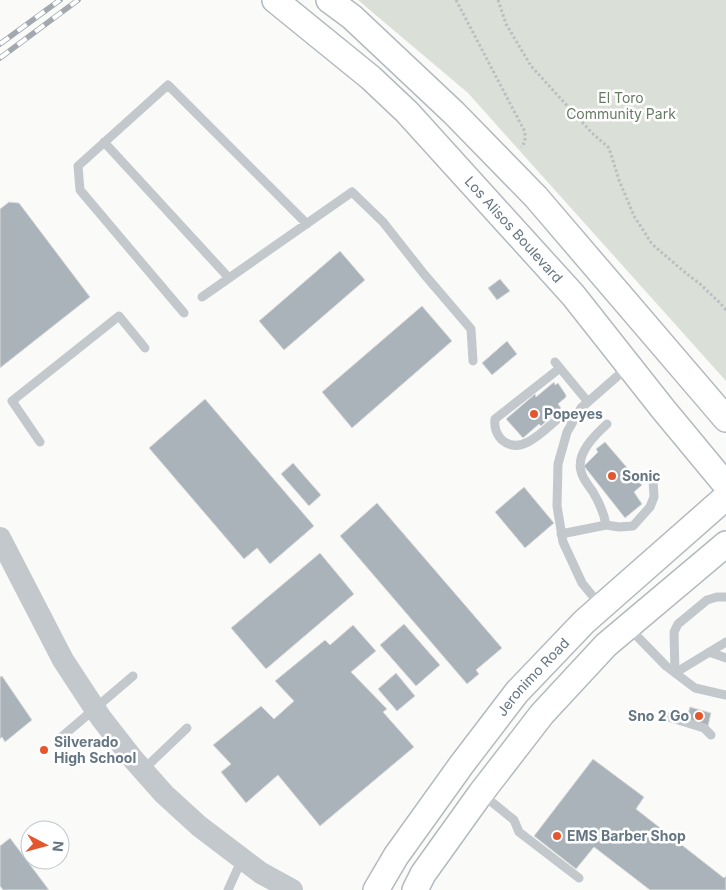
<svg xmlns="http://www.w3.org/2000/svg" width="726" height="890" font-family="Inter,sans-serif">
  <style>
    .green { fill: #dadfd7 }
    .building { fill: #aab3b9; stroke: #dcdcda }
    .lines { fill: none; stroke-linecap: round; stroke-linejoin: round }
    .secondary-casing { stroke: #b3babf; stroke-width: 28 }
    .path { stroke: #bbbfc2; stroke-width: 3; stroke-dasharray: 2.5 2.5; stroke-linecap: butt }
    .service { stroke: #c3c8cc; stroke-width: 9 }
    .tertiary { stroke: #c3c8cc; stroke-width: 22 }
    .secondary { stroke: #fff; stroke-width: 25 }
    .rail-casing { stroke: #a2aab0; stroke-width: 5.5 }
    .rail { stroke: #fff; stroke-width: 4; stroke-dasharray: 11; stroke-linecap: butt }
    .poi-dot { fill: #e4572e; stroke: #fff; stroke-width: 2 }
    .labels { text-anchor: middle; stroke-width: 5; stroke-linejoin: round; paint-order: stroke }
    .park-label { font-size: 14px; fill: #687a64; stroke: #fff }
    .street-label { font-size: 14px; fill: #657683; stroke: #fff }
    .poi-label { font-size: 14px; font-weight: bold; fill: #657683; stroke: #fff; text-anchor: start }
  </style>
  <rect width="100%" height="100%" fill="#fafaf8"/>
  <path class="green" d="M358,0H726V381L468,93Z"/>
  <path class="building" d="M9,202L19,203L90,297L0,368V209Z
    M340,251L365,280L284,350L259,321Z
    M500,279L510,291L497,300L488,288Z
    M422,306L452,341L352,428L322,392Z
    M507,341L517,354L492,375L482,363Z
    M554,382L555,385L558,383L566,395V397L558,404L561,408L541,426L539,424L523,438L506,419L535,394L536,397Z
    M205,399L314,526L270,564L257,548L244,559L149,448Z
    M605,442L642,485L634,492L642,504L625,518L584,466L598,452L596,449Z
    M293,463L321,495L309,506L281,474Z
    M524,487L554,523L525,548L495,512Z
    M377,503L502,648L476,670L479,674L467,684L340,536Z
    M320,553L354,594L266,669L231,628Z
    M404,624L440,665L416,686L380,645Z
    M353,625L376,651L351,672L387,709L383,712L414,747L320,826L278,775L246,803L221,772L231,764L213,745L261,706L274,719L294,701L275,681L325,640L330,645Z
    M396,673L415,696L397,711L378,689Z
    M2,676L32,720L5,742L2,737L0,739V677Z
    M690,707L711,713L708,726L686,720Z
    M593,759L644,797L636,809L724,878L726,876V890H650L594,847L576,869L534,836Z
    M10,838L49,890H3L0,886V846Z"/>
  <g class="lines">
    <g class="secondary-casing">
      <g id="secondary">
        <path id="s1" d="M275,0L371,78L407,112L573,295L663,409L726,485"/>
        <path d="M329,0L352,17L454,113L536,197L726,419"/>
        <path id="s2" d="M376,890L396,856L462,764L517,692L584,622L726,497"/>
        <path d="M415,890L423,874L481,793L542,714L606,645L726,544"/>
      </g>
    </g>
    <path class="path" d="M456,0L525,132V142L521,147
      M498,0L506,24L531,66L592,133L609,148L619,180L634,216L652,244L682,270L700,284L720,303L726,310"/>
    <path class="service" d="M104,142L229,278
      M202,297L352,192L383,222L424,274L471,329L473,361
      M184,313L80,190L78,166L168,85L307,224
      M555,362L588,402
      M560,368L495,419C494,427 496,434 502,440C521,457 545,429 559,418L574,420
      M40,442L12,401L119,316L145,348
      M606,525C604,513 599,502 593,492C589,486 582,478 581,471C576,453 595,435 607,424
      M561,534L606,525L619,527L633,526L650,507L654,497L653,479
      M726,597H717L707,600L678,624L674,632L675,673L726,642
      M600,605L582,583L563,542L557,506L558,464L567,432L581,408L629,366
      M628,627L666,666L695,688L726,695
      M709,652L726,658
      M665,716L704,728L711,735
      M58,740L133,676
      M143,770L187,728
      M483,795L514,820L519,832L579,878
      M228,890L242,859"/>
    <path class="tertiary" d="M0,538L63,660L101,718L133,759L164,794L199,826L261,873L292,890"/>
    <use href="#secondary" class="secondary"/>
    <g class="rail-casing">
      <path id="rail" d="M0,44L60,0
        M0,58L78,0"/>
    </g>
    <use href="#rail" class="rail"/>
  </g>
  <g class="poi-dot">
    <circle cx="534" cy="414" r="5"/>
    <circle cx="612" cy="476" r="5"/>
    <circle cx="699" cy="716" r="5"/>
    <circle cx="44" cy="750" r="5"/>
    <circle cx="557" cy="836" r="5"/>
  </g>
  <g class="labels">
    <g class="park-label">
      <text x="621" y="103">El Toro<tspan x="621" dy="16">Community Park</tspan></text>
    </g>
    <g class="street-label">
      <text dy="5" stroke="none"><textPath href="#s1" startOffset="332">Los Alisos Boulevard</textPath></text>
      <text dy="5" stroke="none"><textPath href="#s2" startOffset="265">Jeronimo Road</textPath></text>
    </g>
    <g class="poi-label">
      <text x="544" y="419">Popeyes</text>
      <text x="622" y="481">Sonic</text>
      <text x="689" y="721" text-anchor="end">Sno 2 Go</text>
      <text x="54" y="747">Silverado<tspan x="54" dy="16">High School</tspan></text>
      <text x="567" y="841">EMS Barber Shop</text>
    </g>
  </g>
  <g transform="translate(45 845) rotate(96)"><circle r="24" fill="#ffffff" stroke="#c1c8cd"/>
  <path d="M0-4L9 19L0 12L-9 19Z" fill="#e4572e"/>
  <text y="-8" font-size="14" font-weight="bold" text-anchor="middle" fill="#657683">N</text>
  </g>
</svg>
